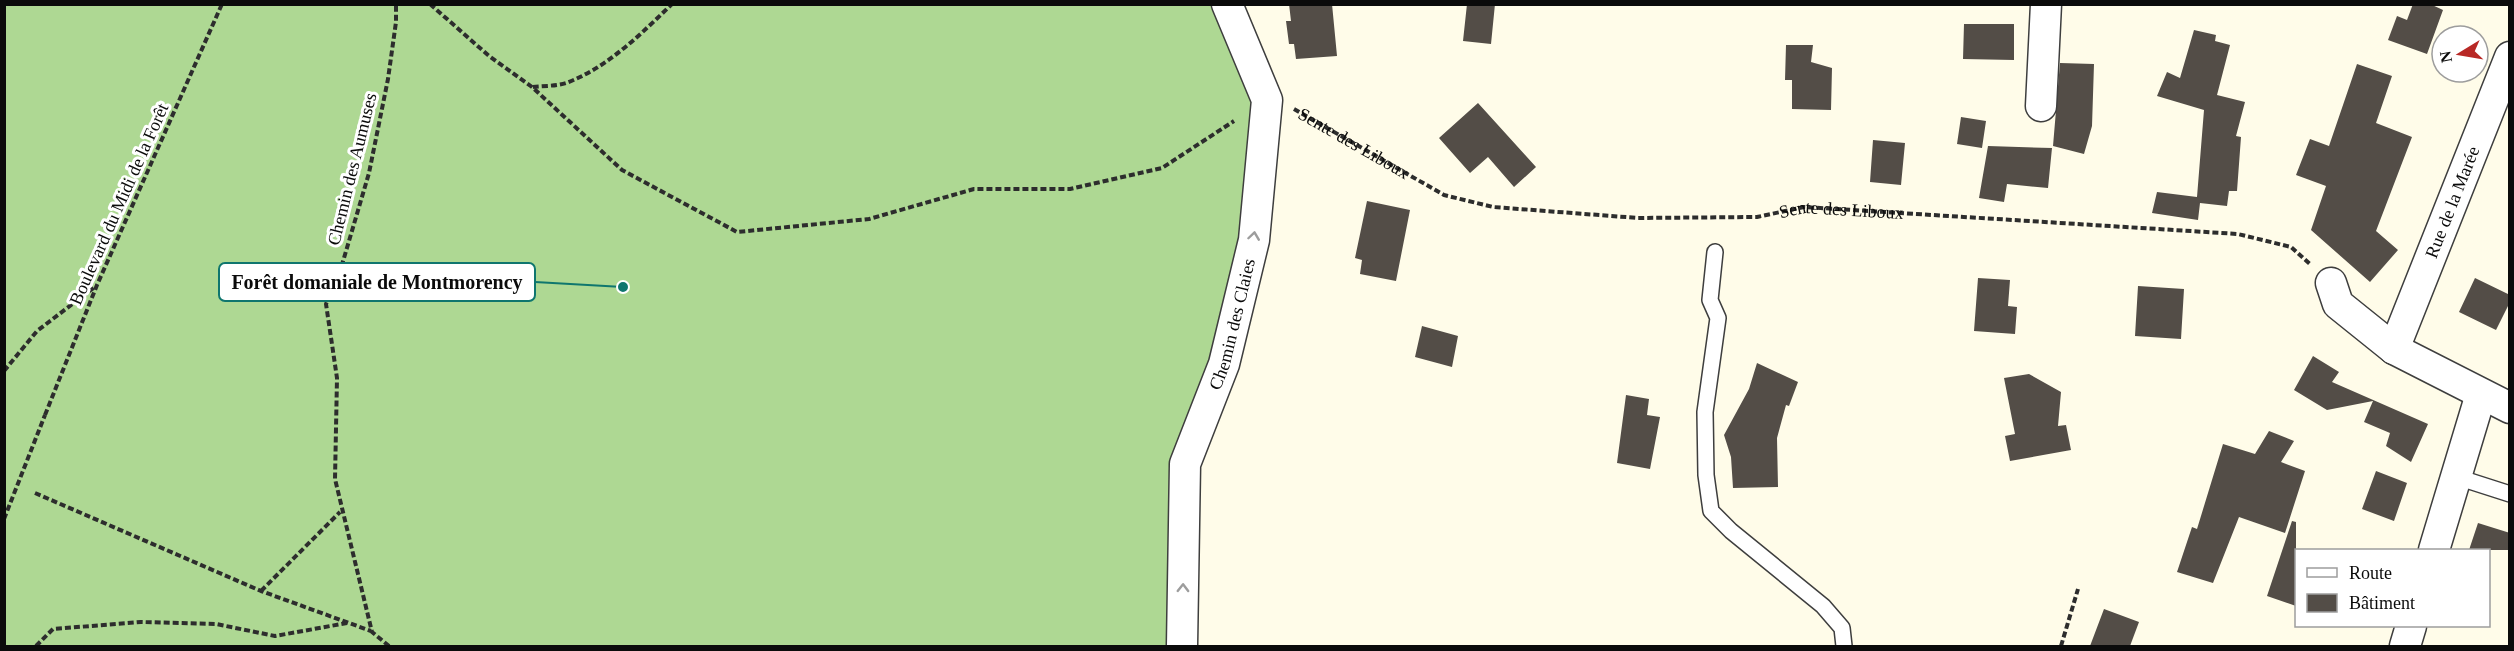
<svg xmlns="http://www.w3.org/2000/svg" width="2514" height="651" font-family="'Times New Roman',serif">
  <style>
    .forest { fill: #aed893 }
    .building { fill: #534d47 }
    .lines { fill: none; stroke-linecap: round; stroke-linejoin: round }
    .lane-casing { stroke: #3e3e3e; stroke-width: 18 }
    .street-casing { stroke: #3e3e3e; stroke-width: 33 }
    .path { stroke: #2d2d2d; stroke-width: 4; stroke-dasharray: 6 3; stroke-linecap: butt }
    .lane { stroke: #fff; stroke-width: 15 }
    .street { stroke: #fff; stroke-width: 30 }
    .path-bridge { stroke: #2d2d2d; stroke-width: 4; stroke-dasharray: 6 3; stroke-linecap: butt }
    .oneway { stroke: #9d9d9d }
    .labels { text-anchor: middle; stroke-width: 6; stroke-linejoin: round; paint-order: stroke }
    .street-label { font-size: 18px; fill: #0b0b0b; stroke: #fff }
    .leader { fill: none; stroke: #0f766e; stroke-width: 2 }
    .callout-dot { fill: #0f766e; stroke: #fff; stroke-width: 2 }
    .callout { fill: #fff; stroke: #0f766e; stroke-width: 2 }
    .callout-label { font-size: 20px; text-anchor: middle; font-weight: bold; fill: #0b0b0b }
  </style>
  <rect width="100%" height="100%" fill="#fffce9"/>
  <path class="forest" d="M4,5H1218L1267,100L1253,240L1189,453L1182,646H5Z"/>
  <path class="building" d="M1289,4H1332L1337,56L1296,59L1294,44H1289L1286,21H1291Z
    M1467,4H1495L1491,44L1463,41Z
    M2413,4H2430L2443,10L2427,54L2388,40L2397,16L2407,20Z
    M1964,24H2014V60L1963,59Z
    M2194,30L2216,35L2215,41L2230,45L2217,95L2245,102L2236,136L2241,137L2237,191H2229L2227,206L2200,203L2198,220L2152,213L2157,192L2197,197L2204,110L2157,96L2167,72L2180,78Z
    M1786,45H1813L1811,62L1832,68L1831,110L1792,109V80H1785Z
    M2060,63L2094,64L2092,126L2084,154L2053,146Z
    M2357,64L2392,76L2376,123L2412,137L2376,231L2398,250L2370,282L2311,230L2326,186L2296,175L2310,139L2329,146Z
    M1478,103L1536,167L1514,187L1488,157L1470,173L1439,138Z
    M1961,117L1986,121L1982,148L1957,144Z
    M1873,140L1905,143L1901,185L1870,182Z
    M1988,146L2052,148L2048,188L2007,184L2004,202L1979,198Z
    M1367,201L1410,210L1396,281L1360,274L1362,260L1355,258Z
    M1978,278L2010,280L2008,306L2017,307L2015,334L1974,331Z
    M2475,278L2510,295V302L2496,330L2459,312Z
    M2138,286L2184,289L2181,339L2135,336Z
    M1422,326L1458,336L1452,367L1415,357Z
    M2313,356L2339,372L2332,382L2428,424L2411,462L2386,446L2390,433L2364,422L2373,401L2327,410L2294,390Z
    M1757,363L1798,382L1789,406L1786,405L1777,438L1778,487L1733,488L1731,457L1724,435L1749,389Z
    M2029,374L2061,392L2058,426L2066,425L2071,450L2010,461L2005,436L2015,434L2004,378Z
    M1626,395L1649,399L1647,415L1660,417L1650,469L1617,463Z
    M2269,431L2294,441L2281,462L2305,471L2285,533L2239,517L2213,583L2177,572L2192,527L2197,529L2223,444L2255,454Z
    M2376,471L2407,483L2394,521L2362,509Z
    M2292,521L2296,522V606L2267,596Z
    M2478,523L2510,533V550H2469Z
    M2104,609L2139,622L2130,646H2090Z"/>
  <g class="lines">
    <g class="lane-casing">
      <path id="lane" d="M1715,252L1710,300L1718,318L1705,412L1706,475L1711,511L1731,531L1823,606L1842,628L1844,646
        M2457,477L2510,494"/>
    </g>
    <g class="street-casing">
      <g id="street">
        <path d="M2041,106L2046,4"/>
        <path d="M2331,283L2338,304L2394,349L2510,408"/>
        <path id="s2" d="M2394,349L2510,57"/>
        <path d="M2434,550L2481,394"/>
        <path id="s3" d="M1182,646L1185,464L1224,364L1254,240L1267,100L1227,4"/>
        <path d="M2405,646L2411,626"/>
      </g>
    </g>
    <g class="path">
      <path d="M430,4L489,56L532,87L622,170L737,232L869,219L974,189H1070L1162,168L1234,121"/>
      <path d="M533,87C543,86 556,86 566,83C607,68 641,34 672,4"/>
      <path id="s1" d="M1294,109L1444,195L1493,207L1638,218L1757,217L1804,207L2238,234L2291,247L2311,265"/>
      <path d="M4,371L37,331L96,286"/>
      <path d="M45,415L97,285L222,4"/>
      <path d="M35,493L261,591L371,631"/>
      <path d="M261,591L340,512"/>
      <path d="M36,646L53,629L141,622L216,624L275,636L347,623"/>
      <path d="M389,646L372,632L335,479L337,378L326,304L339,275L369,173L388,79L396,22V4"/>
      <path d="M2061,646L2078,589"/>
    </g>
    <use href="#lane" class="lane"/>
    <use href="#street" class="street"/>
    <path class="path-bridge" d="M4,519L45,415"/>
  </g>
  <defs><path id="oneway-chevron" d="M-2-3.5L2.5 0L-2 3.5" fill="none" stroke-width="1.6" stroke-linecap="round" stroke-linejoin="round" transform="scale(1.5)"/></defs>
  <g class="oneway">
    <use href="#oneway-chevron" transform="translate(1254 236) rotate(-82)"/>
    <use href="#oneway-chevron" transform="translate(1183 588) rotate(-89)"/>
  </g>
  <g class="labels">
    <g class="street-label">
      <text dy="6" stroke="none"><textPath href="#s1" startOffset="69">Sente des Liboux</textPath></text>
      <text transform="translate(352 169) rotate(-76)" y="6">Chemin des Aumuses</text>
      <text dy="6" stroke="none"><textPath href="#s2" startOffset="158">Rue de la Marée</textPath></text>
      <text transform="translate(119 204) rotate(-66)" y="6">Boulevard du Midi de la Forêt</text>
      <text dy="6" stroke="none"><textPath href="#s1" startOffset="573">Sente des Liboux</textPath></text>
      <text dy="6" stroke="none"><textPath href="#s3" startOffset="330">Chemin des Claies</textPath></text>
    </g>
  </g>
  <path class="leader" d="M623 287L535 282"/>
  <circle class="callout-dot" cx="623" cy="287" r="6"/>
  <rect class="callout" x="219" y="263" width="316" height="38" rx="6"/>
  <g class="callout-label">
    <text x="377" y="289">Forêt domaniale de Montmorency</text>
  </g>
  <rect width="2514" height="651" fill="none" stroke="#0b0b0b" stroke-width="12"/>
  <rect x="2295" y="549" width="195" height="78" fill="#ffffff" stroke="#9d9d9d" stroke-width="1.5"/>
  <rect x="2307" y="568" width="30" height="9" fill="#ffffff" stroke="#9d9d9d" stroke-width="1.5"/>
  <text x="2349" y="579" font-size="18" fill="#0b0b0b">Route</text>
  <rect x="2307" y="594" width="30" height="18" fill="#534d47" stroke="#9d9d9d" stroke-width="1.5"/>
  <text x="2349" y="609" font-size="18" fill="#0b0b0b">Bâtiment</text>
  <g transform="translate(2460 54) rotate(259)"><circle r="28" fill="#ffffff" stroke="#9d9d9d" stroke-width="1.5"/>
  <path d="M0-4.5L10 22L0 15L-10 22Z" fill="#b82825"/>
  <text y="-9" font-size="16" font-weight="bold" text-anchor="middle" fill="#0b0b0b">N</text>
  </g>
</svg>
